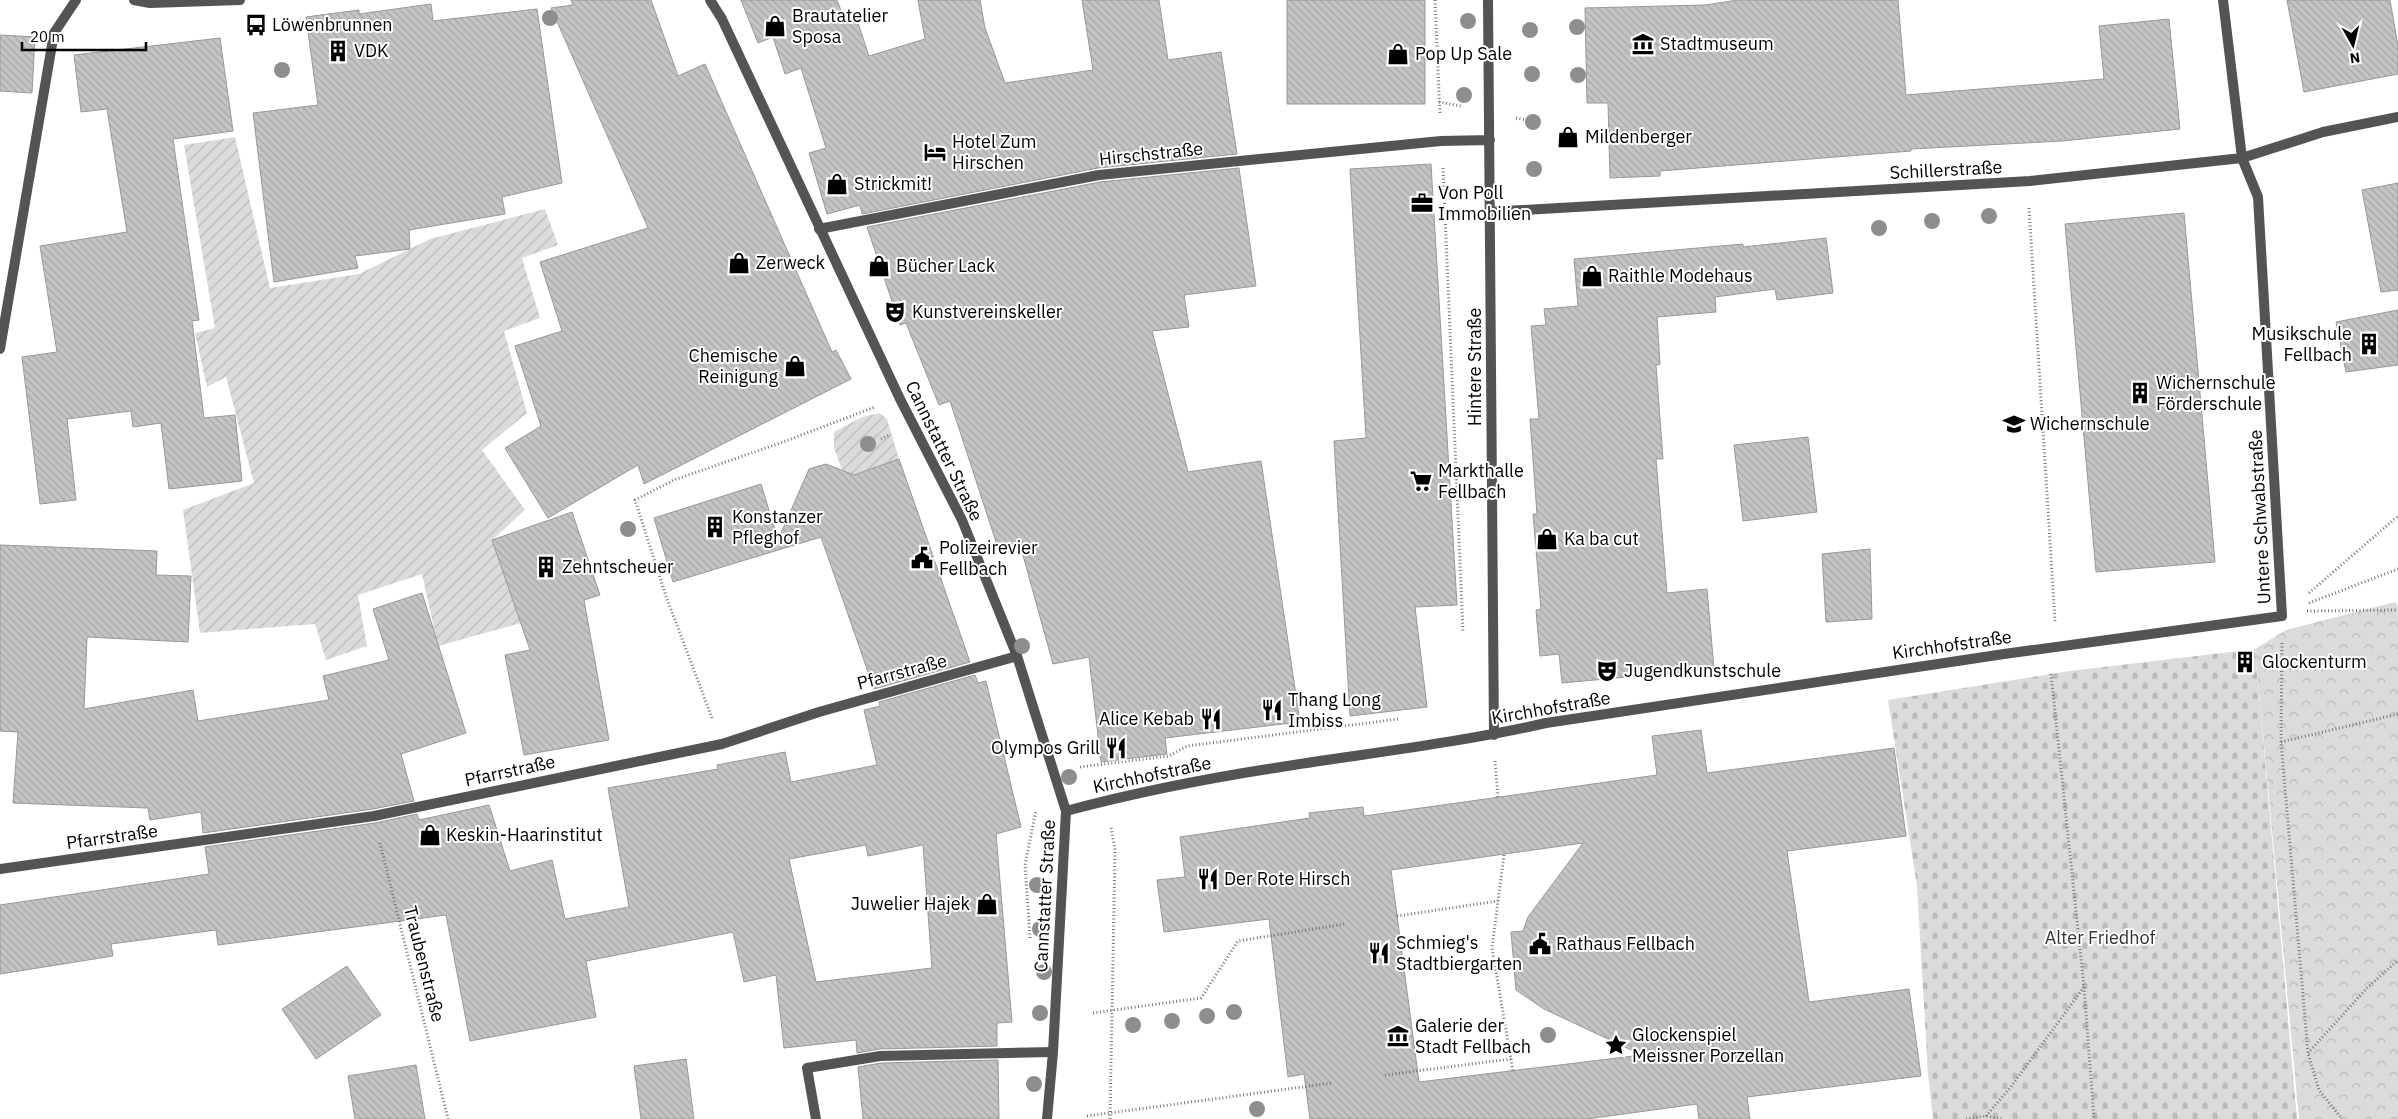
<svg xmlns="http://www.w3.org/2000/svg" width="2398" height="1119" font-family="'IBM Plex Sans',sans-serif">
  <style>
    .forest { fill: url(#forest-crowns) }
    .cemetery { fill: url(#cemetery-stones) }
    .garden { fill: url(#garden-furrows) }
    .building { fill: url(#building-back-hatch); stroke: #989898; fill-rule: evenodd }
    .lines { fill: none; stroke-linecap: round; stroke-linejoin: round }
    .path { stroke: #767676; stroke-width: 3; stroke-dasharray: 1 2.5; stroke-linecap: butt }
    .service { stroke: #545454; stroke-width: 10 }
    .minor { stroke: #545454; stroke-width: 10 }
    .tertiary { stroke: #545454; stroke-width: 10 }
    .tree { fill: #8e8e8e }
    .labels { text-anchor: middle; stroke-width: 4; stroke-linejoin: round; paint-order: stroke }
    .poi-label { font-size: 18px; fill: #000; stroke: #fff; text-anchor: start }
    .street-label { font-size: 18px; fill: #000; stroke: #fff }
    .park-label { font-size: 18px; fill: #323232; stroke: #fff }
  </style>
  <defs>
    <pattern id="forest-crowns" width="20" height="18" patternUnits="userSpaceOnUse" patternTransform="scale(1.25)"><rect width="20" height="18" fill="#dbdbdb"/><path d="M2 6a3 3 0 1 1 6 0M12 15a3 3 0 1 1 6 0" fill="none" stroke="#bababa"/></pattern>
    <pattern id="cemetery-stones" width="16" height="16" patternUnits="userSpaceOnUse" patternTransform="scale(1.25)"><rect width="16" height="16" fill="#dbdbdb"/><path d="M2 7V4a2 2 0 0 1 4 0v3zM10 15v-3a2 2 0 0 1 4 0v3z" fill="#bababa"/></pattern>
    <pattern id="garden-furrows" width="10" height="10" patternUnits="userSpaceOnUse" patternTransform="scale(1.25)"><rect width="10" height="10" fill="#dbdbdb"/><path d="M-1 1l2-2M0 10L10 0M9 11l2-2" fill="none" stroke="#bababa"/></pattern>
    <pattern id="building-back-hatch" width="6" height="6" patternUnits="userSpaceOnUse" patternTransform="scale(1.25)"><rect width="6" height="6" fill="#c4c4c4"/><path d="M-1 5l2 2M0 0l6 6M5-1l2 2" fill="none" stroke="#a7a7a7"/></pattern>
  </defs>
  <rect width="100%" height="100%" fill="#fff"/>
  <path class="forest" d="M2395,602L2398,606V1119H2299L2255,649L2286,630Z"/>
  <path class="cemetery" d="M2255,649L2297,1119H1933L1928,1074L1917,886L1888,700L2070,671Z"/>
  <path class="garden" d="M235,137L270,288L359,274L430,239L545,209L558,245L522,258L540,318L504,331L527,413L482,450L525,510L492,540L521,623L438,646L422,574L358,595L367,646L326,660L315,624L200,633L183,510L254,483L226,377L207,387L195,333L215,328L184,145Z
    M880,413L887,419L899,459L845,478L834,448V432L862,417Z"/>
  <path class="building" d="M571,0H651L678,76L705,64L832,352L836,350L851,379L644,484L638,465L548,518L505,448L541,426L515,346L562,331L540,262L648,228L551,8L573,5Z
    M741,0H837L845,21L856,17L869,56L925,39L918,0H980L985,28L1005,83L1093,70L1082,0H1159L1168,60L1221,52L1237,154L1098,168L862,214L860,205L827,214L809,153L826,148L801,68L785,74L773,37L758,43Z
    M1287,0H1425V104H1287Z
    M1738,0H1898L1906,95L2104,79L2099,26L2169,19L2180,129L2062,141L1911,149V151L1660,171V176L1610,178L1608,103H1587L1585,8L1705,5Z
    M2287,0H2390L2398,46V74L2304,92Z
    M431,4L433,21L537,9L562,183L502,197L505,214L409,230L410,249L355,256L358,268L274,282L253,113L318,105L306,17L359,10V14Z
    M0,35L35,37L32,93L0,91Z
    M220,38L233,131L173,139L199,320L192,321L204,418L235,415L242,481L169,489L161,423L133,427L131,411L67,419L76,500L40,504L22,357L57,352L40,246L127,232L107,109L81,112L74,55Z
    M1431,164L1457,605L1415,607L1427,707L1350,716L1334,441L1366,438L1350,169Z
    M1239,168L1256,286L1184,295L1189,327L1152,331L1188,472L1261,461L1300,722L1165,738L1167,754L1101,762L1089,657L1053,664L1021,548L1000,554L950,401L939,405L906,323L900,325L867,227L1100,182Z
    M2398,183V290L2381,292L2362,190Z
    M2184,213L2215,562L2096,572L2065,224Z
    M1826,238L1833,293L1777,300L1775,289L1715,297L1716,312L1657,317L1660,364L1656,365L1663,459H1656L1667,593L1707,589L1714,669L1562,683L1559,654L1540,656L1536,610L1541,609L1533,514H1537L1530,419H1539L1531,326L1546,325L1544,309L1578,306L1574,259L1743,244V247Z
    M2398,310V365L2346,372L2336,322Z
    M1808,437L1817,512L1743,521L1734,445Z
    M899,459L970,662L874,689L821,537L673,582L654,518L761,484L778,540L809,469L826,464L854,475Z
    M572,512L600,595L584,600L609,740L524,755L505,655L530,650L492,540Z
    M0,545L157,551L156,575L191,576L188,642L87,637L84,709L193,690L198,721L329,700L323,676L389,660L373,609L422,593L466,733L401,754L414,801L373,809L203,833L201,812L150,820L148,808L13,803L18,732L0,731Z
    M1870,549L1872,619L1826,622L1822,554Z
    M975,675L978,683L986,681L1021,827L996,834L1012,1022L997,1023V1046L880,1049L857,1053L856,1040L784,1048L776,975L744,982L733,932L586,961L596,1017L470,1041L446,915L218,945L216,930L111,944L113,956L0,974V905L209,874L205,847L375,823L417,814L419,820L489,805L510,871L552,860L565,919L629,907L608,788L718,769L717,765L785,752L791,782L877,765L864,710L880,706L879,702ZM866,845L868,856L923,845L932,968L816,982L789,859Z
    M1701,730L1707,773L1894,748L1906,836L1787,851L1809,1002L1909,989L1921,1076L1747,1097L1750,1119H1699L1697,1104L1587,1119H1310L1304,1074L1288,1077L1269,919L1164,932L1157,880L1185,877L1180,837L1310,818L1309,813L1363,807L1364,816L1657,775L1652,736ZM1583,843L1528,917L1523,931L1511,932L1516,990L1544,1009L1642,1055L1419,1082L1391,870Z
    M347,966L381,1015L316,1059L282,1009Z
    M686,1059L694,1119H641L634,1066Z
    M998,1060L999,1119H863L858,1067L881,1063Z
    M416,1065L425,1119H355L348,1076Z"/>
  <g class="lines">
    <path class="path" d="M1435,0L1440,115
      M1439,102L1461,106
      M1516,118L1527,120
      M1443,168L1463,632
      M2029,208L2055,621
      M881,439L889,435
      M2309,593L2398,516
      M2309,603L2398,569
      M2307,611L2398,610
      M2282,643L2281,742L2308,1053L2319,1090L2342,1119
      M2051,674L2084,987L2094,1119
      M712,718L666,596L635,500L674,480L783,442L875,407
      M2281,742L2398,714
      M1495,761L1498,798
      M1080,767L1169,756L1187,746L1399,719
      M380,843L448,1119
      M1504,855L1492,948L1513,1071
      M1397,916L1498,901
      M1030,938L1025,865L1036,810
      M1093,1013L1201,998L1238,941L1345,924
      M2308,1053L2367,988L2398,960
      M1385,1075L1511,1059
      M1087,1116L1332,1083
      M1986,1116L2010,1088L2084,987
      M1110,1119L1115,850L1111,827
      M1966,1119L1986,1116L2002,1119"/>
    <path class="service" d="M816,1119L807,1068L880,1056L1053,1052"/>
    <path class="minor" d="M1488,0L1494,735
      M1489,212L2030,181L2242,158L2323,132L2398,117
      M819,229L1099,175L1441,141L1490,140
      M0,349L54,33L76,0
      M1066,811C1137,792 1209,778 1281,767C1369,753 1458,743 1546,723L2004,654L2282,616L2258,197L2242,158L2223,0
      M0,869L374,816L722,744L819,712L1017,656"/>
    <path class="tertiary" d="M134,0L150,3L240,0
      M710,0L722,19L900,399L962,520L1017,656L1066,811L1053,1052L1047,1119"/>
  </g>
  <g class="tree">
    <circle cx="550" cy="18" r="8"/>
    <circle cx="1468" cy="21" r="8"/>
    <circle cx="1577" cy="27" r="8"/>
    <circle cx="1530" cy="30" r="8"/>
    <circle cx="282" cy="70" r="8"/>
    <circle cx="1532" cy="74" r="8"/>
    <circle cx="1578" cy="75" r="8"/>
    <circle cx="1464" cy="95" r="8"/>
    <circle cx="1533" cy="122" r="8"/>
    <circle cx="1534" cy="169" r="8"/>
    <circle cx="1989" cy="216" r="8"/>
    <circle cx="1932" cy="221" r="8"/>
    <circle cx="1879" cy="228" r="8"/>
    <circle cx="868" cy="444" r="8"/>
    <circle cx="628" cy="529" r="8"/>
    <circle cx="1022" cy="646" r="8"/>
    <circle cx="1069" cy="777" r="8"/>
    <circle cx="1037" cy="885" r="8"/>
    <circle cx="1040" cy="929" r="8"/>
    <circle cx="1044" cy="972" r="8"/>
    <circle cx="1234" cy="1012" r="8"/>
    <circle cx="1040" cy="1013" r="8"/>
    <circle cx="1207" cy="1016" r="8"/>
    <circle cx="1172" cy="1021" r="8"/>
    <circle cx="1133" cy="1025" r="8"/>
    <circle cx="1548" cy="1035" r="8"/>
    <circle cx="1034" cy="1084" r="8"/>
    <circle cx="1257" cy="1109" r="8"/>
  </g>
  <defs>
    <g id="bus-bare" transform="scale(1.725)"><path d="M-5-6H5V4H4V6H2V4H-2V6H-4V4H-5ZM-3.5-4V0h7V-4ZM-3.5 1.2v1.5H-2V1.2ZM2 1.2v1.5H3.5V1.2Z" fill="#000" stroke="#fff" stroke-width="2.5" paint-order="stroke"/></g>
    <g id="shop-bare" transform="scale(1.725)"><path d="M-5-2.5h2.3a2.7 3.5 0 0 1 5.4 0H5L5.5 6h-11ZM-1.5-2.5h3a1.5 2.3 0 0 0-3 0Z" fill="#000" stroke="#fff" stroke-width="2.5" paint-order="stroke"/></g>
    <g id="museum-bare" transform="scale(1.725)"><path d="M0-6L6-3V-2H-6V-3ZM-5-1h2V3h-2ZM-1-1h2V3h-2ZM3-1h2V3H3ZM-6 4H6V6H-6Z" fill="#000" stroke="#fff" stroke-width="2.5" paint-order="stroke"/></g>
    <g id="building-bare" transform="scale(1.725)"><path d="M-4-6H4V6H1V3H-1V6H-4ZM-2.5-4.3h1.7v1.8h-1.7ZM.8-4.3h1.7v1.8H.8ZM-2.5-1h1.7V.8h-1.7ZM.8-1h1.7V.8H.8Z" fill="#000" stroke="#fff" stroke-width="2.5" paint-order="stroke"/></g>
    <g id="hotel-bare" transform="scale(1.725)"><path d="M-6-4.5h1.5V1H6V5H4.5V3h-9V5H-6ZM-4 0a1.8 1.8 0 1 1 3.6 0ZM.5 0V-2.5h3Q6-2.5 6 0Z" fill="#000" stroke="#fff" stroke-width="2.5" paint-order="stroke"/></g>
    <g id="office-bare" transform="scale(1.725)"><path d="M-6-3h4V-5.5h4V-3h4V5H-6ZM-1-4.5V-3h2v-1.5ZM-6 0V1H6V0Z" fill="#000" stroke="#fff" stroke-width="2.5" paint-order="stroke"/></g>
    <g id="theatre-bare" transform="scale(1.725)"><path d="M-5-5.5Q0-4 5-5.5V0Q5 5 0 6Q-5 5-5 0ZM-3.3-2.5H-1v1.5H-3.3ZM1-2.5H3.3v1.5H1ZM-2.8 1Q0 5.5 2.8 1Z" fill="#000" stroke="#fff" stroke-width="2.5" paint-order="stroke"/></g>
    <g id="school-bare" transform="scale(1.725)"><path d="M0-5L7-2L0 1L-7-2ZM-4 1L0 2.5L4 1V4Q0 6-4 4Z" fill="#000" stroke="#fff" stroke-width="2.5" paint-order="stroke"/></g>
    <g id="supermarket-bare" transform="scale(1.725)"><path d="M-6-5.5h2.5l.6 2H6L4.5 2H-2.5L-4.4-4H-6ZM-1.5 3.2a1.3 1.3 0 1 0 .1 0ZM3 3.2a1.3 1.3 0 1 0 .1 0Z" fill="#000" stroke="#fff" stroke-width="2.5" paint-order="stroke"/></g>
    <g id="civic-bare" transform="scale(1.725)"><path d="M-.6-6.5H3V-4.5H.6V-3L4-1V1h2V6H-6V1h2V-1L-.6-3ZM-1.2 2.5V6h2.4V2.5Z" fill="#000" stroke="#fff" stroke-width="2.5" paint-order="stroke"/></g>
    <g id="restaurant-bare" transform="scale(1.725)"><path d="M-5-6h1v4h1v-4h1v4h1v-4h1v5L-1.5 .5V6h-2V.5L-5-1ZM5-6V6H3V1.5H1.5Q1.5-4 5-6Z" fill="#000" stroke="#fff" stroke-width="2.5" paint-order="stroke"/></g>
    <g id="sight-bare" transform="scale(1.725)"><path d="M0-6L1.8-2.2L6-1.7L2.9 1.2L3.7 5.4L0 3.3L-3.7 5.4L-2.9 1.2L-6-1.7L-1.8-2.2Z" fill="#000" stroke="#fff" stroke-width="2.5" paint-order="stroke"/></g>
  </defs>
  <g fill-rule="evenodd">
    <use href="#bus-bare" x="256" y="25"/>
    <use href="#shop-bare" x="775" y="26"/>
    <use href="#museum-bare" x="1643" y="44"/>
    <use href="#building-bare" x="338" y="51"/>
    <use href="#shop-bare" x="1398" y="54"/>
    <use href="#shop-bare" x="1568" y="137"/>
    <use href="#hotel-bare" x="935" y="152"/>
    <use href="#shop-bare" x="837" y="184"/>
    <use href="#office-bare" x="1422" y="203"/>
    <use href="#shop-bare" x="739" y="263"/>
    <use href="#shop-bare" x="879" y="266"/>
    <use href="#shop-bare" x="1592" y="276"/>
    <use href="#theatre-bare" x="895" y="312"/>
    <use href="#building-bare" x="2369" y="344"/>
    <use href="#shop-bare" x="795" y="366"/>
    <use href="#building-bare" x="2140" y="393"/>
    <use href="#school-bare" x="2014" y="424"/>
    <use href="#supermarket-bare" x="1421" y="481"/>
    <use href="#building-bare" x="715" y="527"/>
    <use href="#shop-bare" x="1547" y="539"/>
    <use href="#civic-bare" x="922" y="558"/>
    <use href="#building-bare" x="546" y="567"/>
    <use href="#building-bare" x="2245" y="662"/>
    <use href="#theatre-bare" x="1607" y="671"/>
    <use href="#restaurant-bare" x="1272" y="710"/>
    <use href="#restaurant-bare" x="1211" y="719"/>
    <use href="#restaurant-bare" x="1116" y="748"/>
    <use href="#shop-bare" x="430" y="835"/>
    <use href="#restaurant-bare" x="1208" y="879"/>
    <use href="#shop-bare" x="987" y="904"/>
    <use href="#civic-bare" x="1540" y="944"/>
    <use href="#restaurant-bare" x="1379" y="953"/>
    <use href="#museum-bare" x="1398" y="1036"/>
    <use href="#sight-bare" x="1616" y="1045"/>
  </g>
  <g class="labels">
    <g class="poi-label">
      <text x="792" y="22">Brautatelier<tspan x="792" dy="21">Sposa</tspan></text>
      <text x="272" y="31">Löwenbrunnen</text>
      <text x="1660" y="50">Stadtmuseum</text>
      <text x="354" y="57">VDK</text>
      <text x="1415" y="60">Pop Up Sale</text>
      <text x="1585" y="143">Mildenberger</text>
      <text x="952" y="148">Hotel Zum<tspan x="952" dy="21">Hirschen</tspan></text>
      <text x="854" y="190">Strickmit!</text>
      <text x="1438" y="199">Von Poll<tspan x="1438" dy="21">Immobilien</tspan></text>
      <text x="756" y="269">Zerweck</text>
      <text x="896" y="272">Bücher Lack</text>
      <text x="1608" y="282">Raithle Modehaus</text>
      <text x="912" y="318">Kunstvereinskeller</text>
      <text x="2352" y="340" text-anchor="end">Musikschule<tspan x="2352" dy="21">Fellbach</tspan></text>
      <text x="778" y="362" text-anchor="end">Chemische<tspan x="778" dy="21">Reinigung</tspan></text>
      <text x="2156" y="389">Wichernschule<tspan x="2156" dy="21">Förderschule</tspan></text>
      <text x="2030" y="430">Wichernschule</text>
      <text x="1438" y="477">Markthalle<tspan x="1438" dy="21">Fellbach</tspan></text>
      <text x="732" y="523">Konstanzer<tspan x="732" dy="21">Pfleghof</tspan></text>
      <text x="1564" y="545">Ka ba cut</text>
      <text x="939" y="554">Polizeirevier<tspan x="939" dy="21">Fellbach</tspan></text>
      <text x="562" y="573">Zehntscheuer</text>
      <text x="2262" y="668">Glockenturm</text>
      <text x="1624" y="677">Jugendkunstschule</text>
      <text x="1288" y="706">Thang Long<tspan x="1288" dy="21">Imbiss</tspan></text>
      <text x="1194" y="725" text-anchor="end">Alice Kebab</text>
      <text x="1100" y="754" text-anchor="end">Olympos Grill</text>
      <text x="446" y="841">Keskin-Haarinstitut</text>
      <text x="1224" y="885">Der Rote Hirsch</text>
      <text x="970" y="910" text-anchor="end">Juwelier Hajek</text>
      <text x="1396" y="949">Schmieg's<tspan x="1396" dy="21">Stadtbiergarten</tspan></text>
      <text x="1556" y="950">Rathaus Fellbach</text>
      <text x="1415" y="1032">Galerie der<tspan x="1415" dy="21">Stadt Fellbach</tspan></text>
      <text x="1632" y="1041">Glockenspiel<tspan x="1632" dy="21">Meissner Porzellan</tspan></text>
    </g>
    <g class="street-label">
      <text transform="translate(1151 154) rotate(-6)" y="6">Hirschstraße</text>
      <text transform="translate(1946 170) rotate(-3)" y="6">Schillerstraße</text>
      <text transform="translate(1475 367) rotate(-90)" y="6">Hintere Straße</text>
      <text transform="translate(944 451) rotate(64)" y="6">Cannstatter Straße</text>
      <text transform="translate(2260 517) rotate(-93)" y="6">Untere Schwabstraße</text>
      <text transform="translate(1952 645) rotate(-8)" y="6">Kirchhofstraße</text>
      <text transform="translate(902 672) rotate(-15)" y="6">Pfarrstraße</text>
      <text transform="translate(1551 708) rotate(-10)" y="6">Kirchhofstraße</text>
      <text transform="translate(510 771) rotate(-12)" y="6">Pfarrstraße</text>
      <text transform="translate(1152 775) rotate(-12)" y="6">Kirchhofstraße</text>
      <text transform="translate(112 837) rotate(-8)" y="6">Pfarrstraße</text>
      <text transform="translate(1045 896) rotate(-87)" y="6">Cannstatter Straße</text>
      <text transform="translate(424 964) rotate(76)" y="6">Traubenstraße</text>
    </g>
    <g class="park-label">
      <text x="2100" y="944">Alter Friedhof</text>
    </g>
  </g>
  <g transform="translate(2353 45) rotate(172)" stroke="#ffffff" stroke-width="4" paint-order="stroke">
  <path d="M0-4L9 19L0 12L-9 19Z" fill="#000000"/>
  <text y="-8" font-size="14" font-weight="bold" text-anchor="middle" fill="#000000">N</text>
  </g>
  <path d="M22 42v8h124v-8" fill="none" stroke="#000000" stroke-width="2.5"/>
  <text x="30" y="42" font-size="15" fill="#000000" stroke="#ffffff" stroke-width="4" paint-order="stroke">20 m</text>
</svg>
